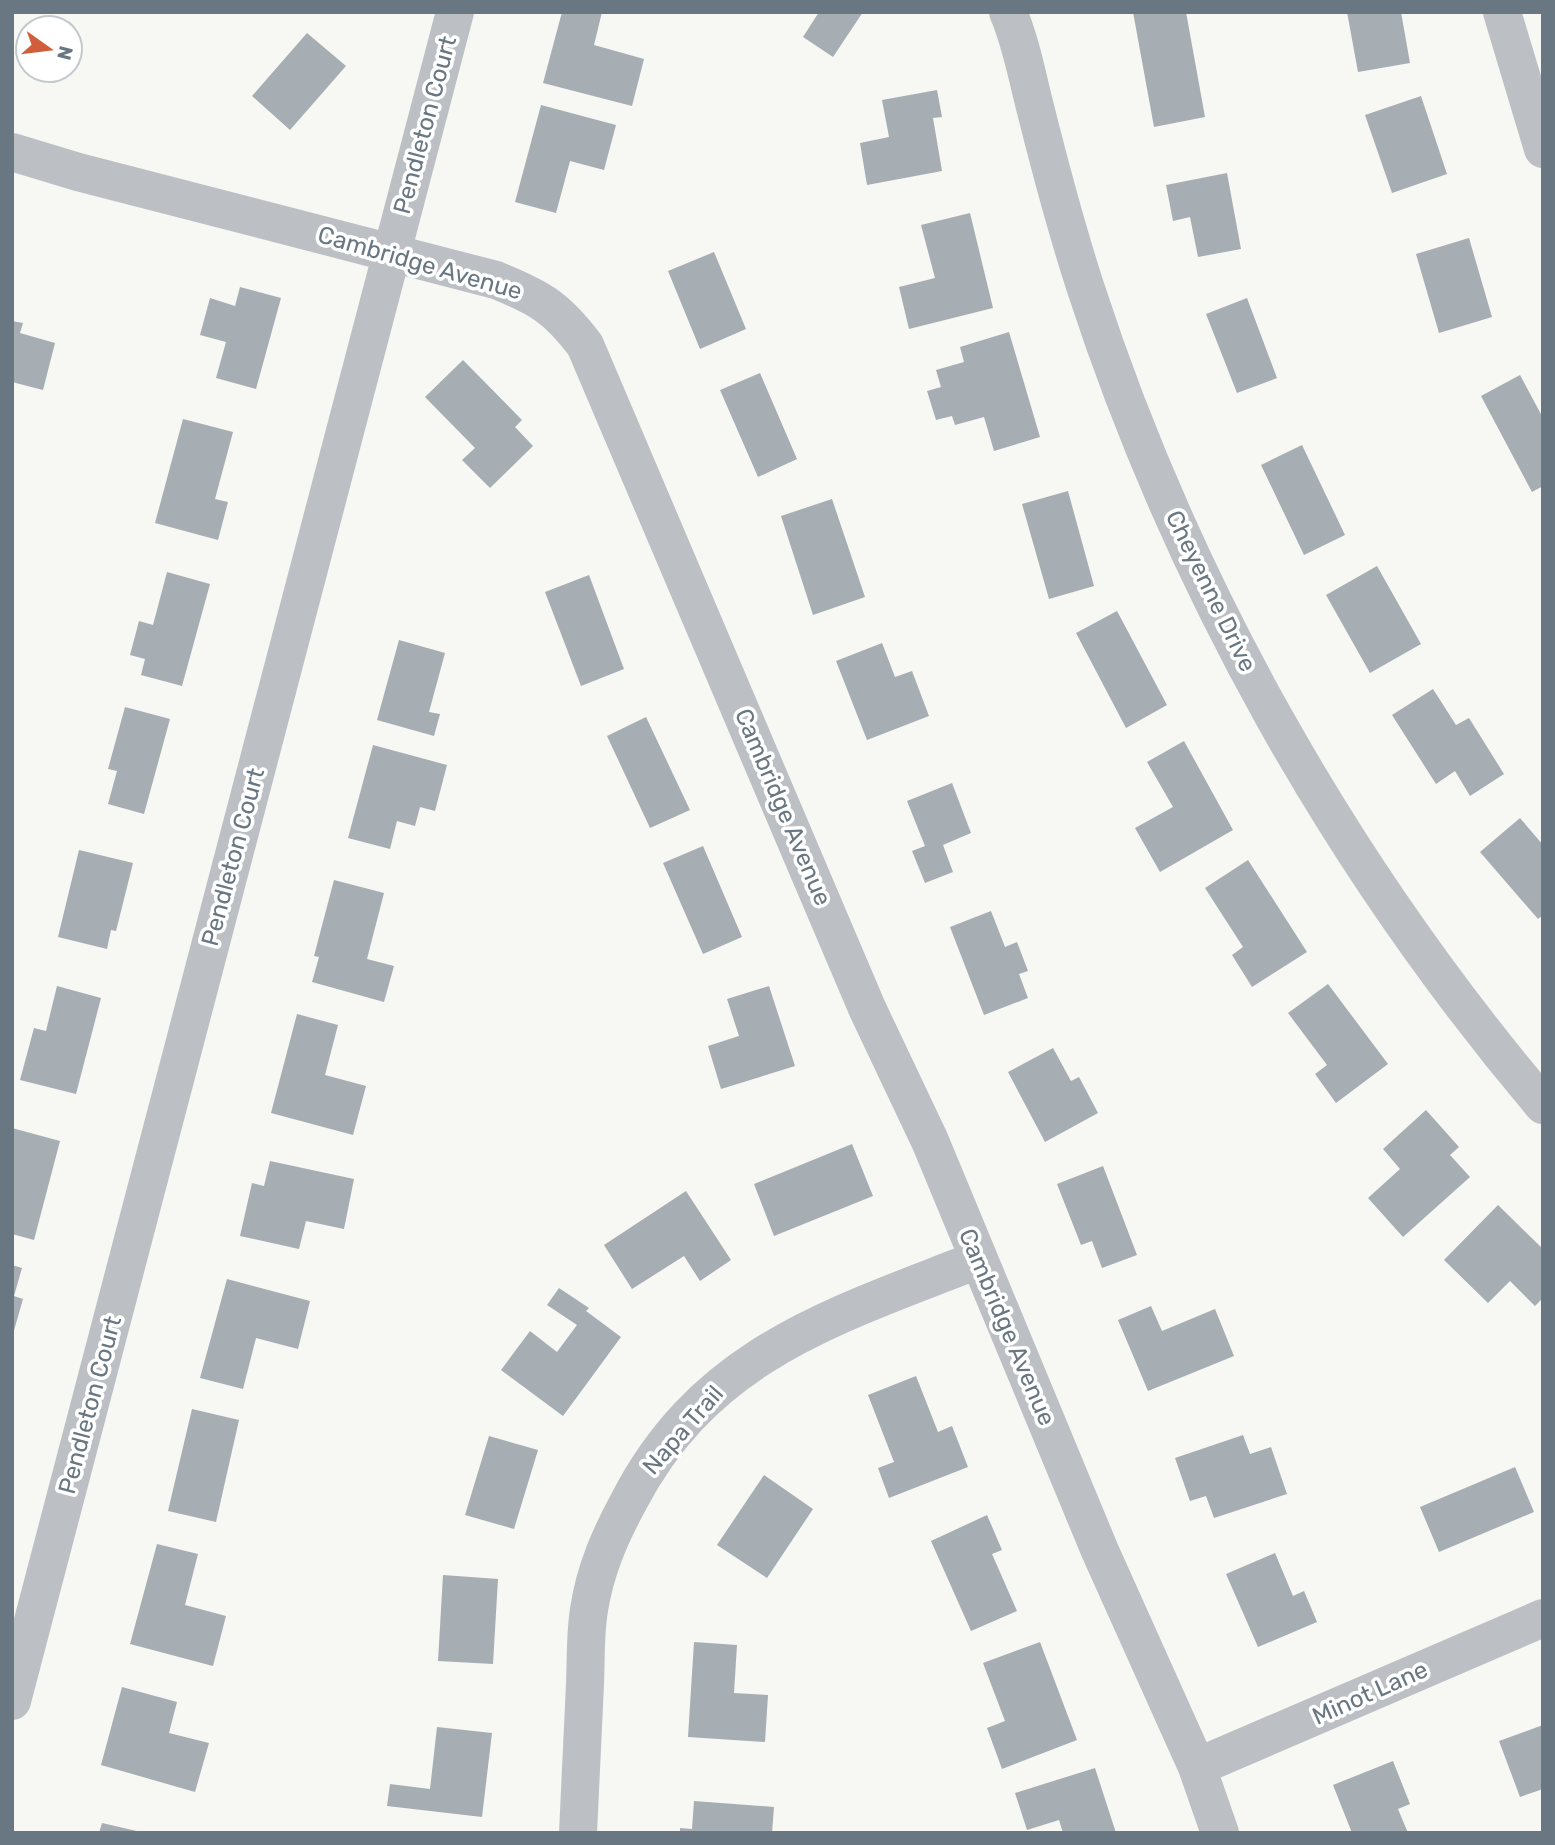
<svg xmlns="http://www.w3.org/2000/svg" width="1555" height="1845" font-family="Rubik,sans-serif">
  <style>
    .building { fill: #a6adb3 }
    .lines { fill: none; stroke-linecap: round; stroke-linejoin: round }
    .minor { stroke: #bcc0c4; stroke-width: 38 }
    .labels { text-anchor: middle; stroke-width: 7; stroke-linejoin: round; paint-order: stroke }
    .street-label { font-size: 24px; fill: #697782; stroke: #fff }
  </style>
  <rect width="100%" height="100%" fill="#f7f7f4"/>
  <path class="building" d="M562,12H602L594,45L644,59L632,106L543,83Z
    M819,12H863L833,57L803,37Z
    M1133,12H1186L1205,117L1154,127Z
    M1347,12H1401L1410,63L1358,72Z
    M307,33L346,66L290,130L252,96Z
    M937,90L942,117L933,118L942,171L867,185L860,143L889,137L882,100Z
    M1421,96L1447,174L1392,193L1365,115Z
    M541,105L616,125L604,170L570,161L556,213L515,202Z
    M1227,173L1241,249L1198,257L1190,217L1173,221L1166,185Z
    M970,213L993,308L909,329L899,287L935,278L921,225Z
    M1469,238L1492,317L1439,333L1416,254Z
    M714,252L746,329L700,349L668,271Z
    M240,287L281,298L256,389L216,378L226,342L200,335L210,298L235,306Z
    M1247,298L1277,378L1237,393L1206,314Z
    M12,321L23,323L20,333L55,343L43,390L12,382Z
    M1009,332L1040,437L994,451L984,417L955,425L952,416L936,420L927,391L941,387L936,370L964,362L960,347Z
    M463,360L522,420L515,427L533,446L490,488L462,460L475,448L425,397Z
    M760,373L797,459L758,477L720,390Z
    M1520,375L1543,418V486L1532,492L1481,396Z
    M183,419L233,432L215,499L228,502L218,540L155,523Z
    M1302,445L1345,535L1304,555L1261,465Z
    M1068,491L1094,586L1049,599L1022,504Z
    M832,499L865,597L813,615L781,516Z
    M1377,566L1421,644L1370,673L1326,595Z
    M167,572L210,584L182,686L141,675L145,659L130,655L139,621L153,625Z
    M589,575L624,669L581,686L545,592Z
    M1117,611L1167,705L1126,728L1076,633Z
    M399,640L445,653L429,712L440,714L434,736L377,720Z
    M882,643L895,677L912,671L929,716L867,740L836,661Z
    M1433,689L1456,725L1469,718L1504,774L1470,796L1455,771L1436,784L1392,715Z
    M125,707L170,719L144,814L108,804L117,771L108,769Z
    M646,717L690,810L650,828L607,736Z
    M1184,741L1233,830L1160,872L1135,828L1173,807L1147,762Z
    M373,745L447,765L435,811L420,807L415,826L397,821L390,849L348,838Z
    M952,783L971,833L943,845L953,872L925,883L912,851L925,846L907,801Z
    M1520,818L1543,845V915L1538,919L1480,852Z
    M703,846L742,937L703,954L663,863Z
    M79,850L133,863L116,931L111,930L107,949L58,937Z
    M1248,860L1307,952L1252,987L1232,955L1243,947L1205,888Z
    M334,880L384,893L367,959L394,966L384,1002L312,982L319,957L314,956Z
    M991,911L1005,947L1017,942L1028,971L1019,974L1028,998L984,1015L950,927Z
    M1328,984L1388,1064L1336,1103L1315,1074L1327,1065L1288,1013Z
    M57,986L101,998L76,1094L20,1080L34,1028L46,1031Z
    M769,986L795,1066L721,1089L708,1046L739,1036L727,999Z
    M297,1014L338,1025L325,1075L366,1086L353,1135L271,1113Z
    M1053,1048L1071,1081L1079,1077L1098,1113L1045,1142L1008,1072Z
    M1426,1110L1459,1147L1450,1155L1470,1177L1403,1237L1368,1198L1400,1169L1383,1149Z
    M12,1128L60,1141L34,1240L12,1234Z
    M852,1144L873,1196L774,1236L754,1184Z
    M270,1161L354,1179L344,1229L306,1221L299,1249L240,1236L252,1183L264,1186Z
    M1103,1166L1137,1255L1102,1268L1092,1241L1081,1245L1057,1184Z
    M686,1191L731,1260L700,1281L684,1256L632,1289L604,1245Z
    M1498,1205L1543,1249V1298L1535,1306L1510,1281L1488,1303L1444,1260Z
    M12,1265L22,1268L14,1296L23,1299L13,1334Z
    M227,1279L310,1301L298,1349L256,1338L243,1389L200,1378Z
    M559,1288L589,1308L586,1311L621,1337L563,1416L501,1370L530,1331L557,1352L577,1325L547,1305Z
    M1151,1306L1162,1331L1215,1309L1234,1356L1148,1391L1118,1320Z
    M916,1376L938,1432L952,1426L968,1467L889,1498L878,1468L894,1462L868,1395Z
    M192,1409L239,1420L216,1522L168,1511Z
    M1243,1435L1250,1454L1271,1447L1287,1494L1214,1518L1206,1496L1190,1501L1175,1458Z
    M489,1436L538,1450L514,1529L465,1515Z
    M1515,1467L1534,1512L1439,1552L1420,1507Z
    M764,1475L813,1509L767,1578L717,1545Z
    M987,1515L1002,1550L992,1554L1017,1611L971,1631L931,1541Z
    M157,1544L198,1554L185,1605L226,1616L213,1666L130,1644Z
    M1275,1553L1293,1596L1304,1591L1317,1622L1258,1647L1226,1574Z
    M443,1575L498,1579L493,1664L438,1661Z
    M694,1642L737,1645L734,1693L768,1695L765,1742L688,1737Z
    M1040,1642L1077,1740L1002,1769L987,1728L1005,1721L983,1663Z
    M122,1687L177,1702L169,1733L209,1743L195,1792L101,1765Z
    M1543,1725V1789L1520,1797L1499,1741Z
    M437,1727L492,1733L482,1817L387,1806L390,1784L430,1789Z
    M1393,1761L1410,1804L1398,1809L1408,1833H1352L1333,1785Z
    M1095,1768L1116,1833H1063L1059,1820L1027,1830L1015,1793Z
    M694,1801L774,1807L772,1833H680V1828L692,1829Z
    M102,1823L141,1832V1833H99Z"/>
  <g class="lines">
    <path class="minor" d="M1008,12C1021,42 1027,76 1035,107C1050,167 1066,227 1085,286C1182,585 1340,865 1543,1105
      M1502,12L1543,149
      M12,152L78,172L496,280C540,298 556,307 585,345L867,1008L930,1141L1100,1551L1197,1767L1220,1833
      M12,1701L455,12
      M1197,1767L1543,1618
      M578,1833C580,1783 583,1734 585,1684C586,1660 585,1634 589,1610C595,1570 610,1536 629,1501C706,1353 833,1317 977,1260"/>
  </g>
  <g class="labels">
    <g class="street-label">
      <text transform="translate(425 125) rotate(-75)" y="8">Pendleton Court</text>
      <text transform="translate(420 263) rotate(16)" y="8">Cambridge Avenue</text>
      <text transform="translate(1211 591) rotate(64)" y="8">Cheyenne Drive</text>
      <text transform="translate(783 807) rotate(67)" y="8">Cambridge Avenue</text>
      <text transform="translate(233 857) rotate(-75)" y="8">Pendleton Court</text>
      <text transform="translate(1007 1327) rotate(67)" y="8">Cambridge Avenue</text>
      <text transform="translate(90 1405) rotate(-75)" y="8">Pendleton Court</text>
      <text transform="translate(683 1430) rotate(-49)" y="8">Napa Trail</text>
      <text transform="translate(1370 1693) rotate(-24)" y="8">Minot Lane</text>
    </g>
  </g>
  <rect width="1555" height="1845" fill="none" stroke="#697782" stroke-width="28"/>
  <g transform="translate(49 49) rotate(104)"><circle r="33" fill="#ffffff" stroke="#c3c9cd" stroke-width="2"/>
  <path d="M0-5L12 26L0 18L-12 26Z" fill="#d15e3a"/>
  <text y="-10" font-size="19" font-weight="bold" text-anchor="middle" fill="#697782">N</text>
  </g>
</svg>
